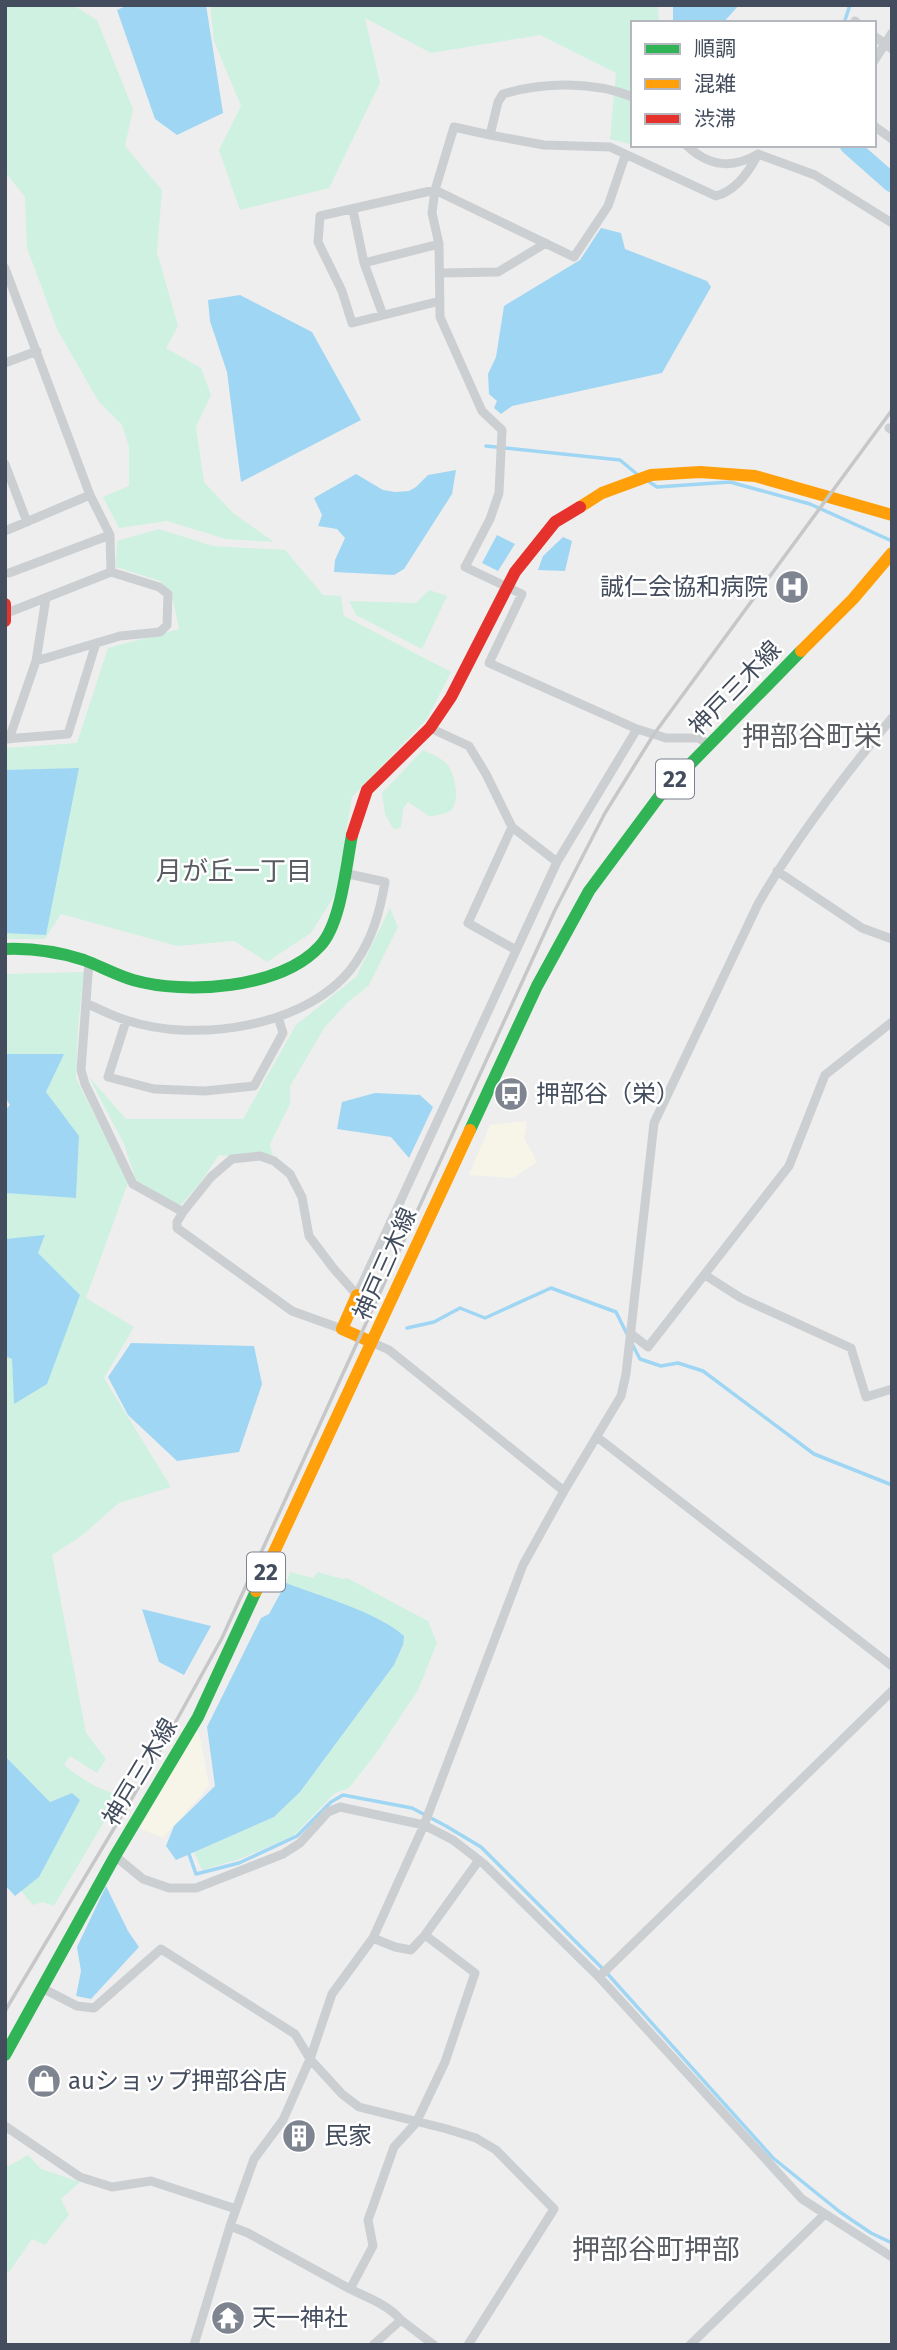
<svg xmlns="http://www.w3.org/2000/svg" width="897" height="2350" font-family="'Fira Sans','Noto Sans JP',sans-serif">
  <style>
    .commercial { fill: #f7f5e8 }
    .green { fill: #cff1e1 }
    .water { fill: #9fd6f4 }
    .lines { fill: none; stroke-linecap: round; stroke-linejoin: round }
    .stream { stroke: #9fd6f4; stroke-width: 3.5 }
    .river { stroke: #9fd6f4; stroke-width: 19 }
    .street { stroke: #cccfd2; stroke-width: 9 }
    .fast { stroke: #30b455; stroke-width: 12 }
    .slow { stroke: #ff9f0a; stroke-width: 12 }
    .jam { stroke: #e5322d; stroke-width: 12 }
    .rail { stroke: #c5c7c9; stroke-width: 3.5 }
    .labels { text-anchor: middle; stroke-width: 5; stroke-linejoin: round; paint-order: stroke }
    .shield { fill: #fff; stroke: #7b828e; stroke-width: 2 }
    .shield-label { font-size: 23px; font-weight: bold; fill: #434d5d }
    .poi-label { font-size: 24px; fill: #434d5d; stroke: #fff; text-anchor: start }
    .street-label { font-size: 24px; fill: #434d5d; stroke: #fff }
    .neighbourhood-label { font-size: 26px; fill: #595c63; stroke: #fff }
    .quarter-label { font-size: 28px; fill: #595c63; stroke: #fff }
  </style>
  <rect width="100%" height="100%" fill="#efeeee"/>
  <path class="commercial" d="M526,1121V1130L524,1138L537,1162L513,1178L469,1175L490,1125Z
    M196,1729L199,1732L209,1786L163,1838L139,1828Z"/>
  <path class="green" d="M5,5H73L97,20L133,109L125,146L162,190L157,252L178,326L166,348L201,368L211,395L196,427L204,482L233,513L274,542L226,539L167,521L119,528L103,497L129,486V447L122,425L99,402L58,331L27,248L25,197L5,172Z
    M210,5H658L659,23H633V145L610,139L616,73L540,35L431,53L365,18L380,83L329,188L240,210L219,150L241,106L214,41Z
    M159,529L213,546L285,550L323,595L341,596L344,616L451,672L427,719L352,797L336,893L311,933L267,962L234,941L177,946L61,914L45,939H5V748L77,743L108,648L179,629L172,595L160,581L116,567L117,541Z
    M429,590L447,596L422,649L356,615L349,601L416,603Z
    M423,750C431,754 440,757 447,764C455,773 461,803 450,811C445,814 435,816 429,816L408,802L403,809L401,827L394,830L385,814L382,793Z
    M390,908L398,927L369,985L347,1003L325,1027L290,1086V1104L270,1144L274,1161L219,1155L200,1183L179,1207L136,1180L124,1144L89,1077L126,1119H243L296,1025L356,977Z
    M84,972L78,1026L76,1078L128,1183L86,1298L134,1327L104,1378L171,1487L119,1503L80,1537L52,1555L86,1733L106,1759L97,1773L70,1756L64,1765C82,1779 98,1790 120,1795L54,1906L43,1902L33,1905L21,1891L39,1877L72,1793L50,1802L5,1756V1356L12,1359L15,1403L38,1253L45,1236L5,1239V1193L76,1198L79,1137L46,1092L63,1054H5V974Z
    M290,1572L313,1578L318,1572L342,1579L347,1578L428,1621L437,1643L418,1690L377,1752L349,1788L335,1793L293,1836L240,1859L202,1870L194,1852L274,1817L300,1792L394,1665L403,1646L359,1611L286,1583Z
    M28,2155L41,2169L80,2182L61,2199L69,2215L45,2245L32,2239L9,2272L5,2273V2165L9,2166Z"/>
  <path class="water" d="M128,5H206L223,113L177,135L155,119L117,10Z
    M673,5H739L723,23H673Z
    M601,228L621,233L625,249L707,281L711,287L662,373L512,406L501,414L494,408L497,401L489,394L488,374L496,357L504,306L580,260Z
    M240,295L312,332L361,420L241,482L227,372L210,321L208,300Z
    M456,470L452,494L404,569L394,575L334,572L335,560L345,538L337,529L318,526L322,515L314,498L356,474L383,490L395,492L409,491L416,487L428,475Z
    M497,535L515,544L498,571L482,563Z
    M563,537L572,541L565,571L538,570L543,556Z
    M79,768L46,935L5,933V770Z
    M5,1054H64L46,1092L79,1136L76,1198L5,1193V1110L10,1105L5,1097Z
    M375,1093L420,1095L433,1107L409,1158L391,1137L337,1129L342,1102Z
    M45,1235L38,1253L80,1295L47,1384L14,1404L12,1359L5,1356V1239Z
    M131,1343L254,1346L262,1384L239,1452L177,1461L128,1415L108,1377Z
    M286,1583C320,1596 377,1612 404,1636L403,1645L394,1665L300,1792L274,1817L176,1860L166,1846L174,1826L215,1786L207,1727L261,1618L269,1614Z
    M142,1609L211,1626L184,1675L159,1662Z
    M5,1756L50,1802L72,1793L80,1800L39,1877L15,1896L5,1885Z
    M106,1886L128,1931L139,1947L91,1999L76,1996L81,1971L77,1947Z"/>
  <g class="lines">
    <path class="stream" d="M844,23L850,5
      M486,446L620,460L638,475
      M648,481L657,487L730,482L810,504L892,541
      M407,1328L434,1322L460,1308L485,1318L551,1288L616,1312L627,1334
      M632,1344L640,1359L661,1366L678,1363L703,1371L814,1454L892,1485
      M189,1854L196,1874L239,1863L297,1836L331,1802L343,1795L412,1808L446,1826L481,1847L605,1971L773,2158L840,2212L871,2233L892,2243"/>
    <path class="river" d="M849,145L892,183"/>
    <path class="street" d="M855,21L857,23
      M874,36L892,49
      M874,61L892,33
      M874,126L892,139
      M490,135L544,145L610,147L716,196C735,191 749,172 758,154
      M686,145C708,166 731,170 758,154L815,175L892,223
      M353,210L364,263L383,315
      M364,263L439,244
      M5,268L90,495L5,531
      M441,273L498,272L546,243
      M440,301L352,323L342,291L318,242L320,216L435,190L574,257L608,206L625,156
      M5,363L37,351
      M889,428L892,430
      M5,464L27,522
      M90,495L110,535L111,572
      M9,573L110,535
      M503,585L465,567L490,519L499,493L502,430L482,411L440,317L439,244L432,213L435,190L454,127L490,135L498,102L503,94C543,82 593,81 633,97
      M507,587L522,594L489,663L637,729L666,738H699L709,745
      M7,613L111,572L159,587L168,594L167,625L160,632L120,636L36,661
      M430,728L469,746L486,774L512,827L557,862
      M5,739L68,734L96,643
      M9,739L36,661L46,598
      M512,827L468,923L516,950
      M777,871L862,928L892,939
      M89,961L81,1070L85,1084L133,1184L183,1212L211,1177L232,1159L260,1156L274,1161L290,1174L302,1197L309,1236L334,1269L357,1295L557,862L637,729
      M86,1003C99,1009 112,1016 126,1020C195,1044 313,1027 356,962C373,937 380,911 385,882L344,873
      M126,1021L108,1077L154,1089L205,1091L254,1086L283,1033L278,1017
      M183,1212L177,1222V1228L292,1311L342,1329
      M705,1275L741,1298L851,1348L866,1397L892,1389
      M630,1333L648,1347L789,1166L825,1075L892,1022
      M369,1341L389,1350L564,1491
      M597,1437L892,1666
      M115,1856L143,1879L169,1888H196L283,1854L300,1843L328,1812L340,1807L424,1825L453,1840L484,1864L599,1977L802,2199L892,2257
      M373,1938L395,1947L411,1950L425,1935
      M599,1977L892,1691
      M42,1988L77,2006L94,2008L161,1949L295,2034L310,2059L342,2094L359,2107L447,2129L476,2138L496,2150L554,2209L468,2345
      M5,2126L80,2177L112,2187L151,2181L236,2209
      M230,2226L248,2233L350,2289
      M401,2320C387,2304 368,2298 350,2289L373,2246L368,2220L394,2147L416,2123L445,2062L475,1973L425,1935L479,1860
      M194,2345L230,2226L254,2159L283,2120L310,2059L332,1994L373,1938L424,1825L523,1565L564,1491L621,1396L626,1374L654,1123L758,904C796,838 843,777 892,718
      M373,2345L401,2320L434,2345
      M690,2345L825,2214"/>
    <path class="fast" d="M5,949C31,948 59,952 84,960C100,966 116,975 133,980C185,995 281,989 320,946C341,924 346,866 352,835
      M470,1130L537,986L589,891L661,794L801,651
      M5,2055L115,1856L198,1717L256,1591"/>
    <path class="slow" d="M580,507L602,493L651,475L700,472L755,476L892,515
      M801,651L853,599L892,553
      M357,1295L342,1329L367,1340
      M256,1591L470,1130"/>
    <path class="jam" d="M5,604V621
      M352,835L367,790L430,728L451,697L515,572L555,522L580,507"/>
    <path class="rail" d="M5,2011L153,1763L222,1638L555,910L605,813L654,734L892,410"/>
  </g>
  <defs>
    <g id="hospital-disc" transform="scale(1.75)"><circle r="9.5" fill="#7f8590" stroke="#fff"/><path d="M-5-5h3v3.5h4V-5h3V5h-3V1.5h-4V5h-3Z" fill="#fff"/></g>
    <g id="bus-disc" transform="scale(1.75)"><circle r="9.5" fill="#7f8590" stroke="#fff"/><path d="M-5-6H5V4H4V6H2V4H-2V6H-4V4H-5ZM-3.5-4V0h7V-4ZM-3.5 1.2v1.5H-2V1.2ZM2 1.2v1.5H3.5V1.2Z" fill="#fff"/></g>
    <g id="shop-disc" transform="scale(1.75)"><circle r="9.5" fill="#7f8590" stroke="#fff"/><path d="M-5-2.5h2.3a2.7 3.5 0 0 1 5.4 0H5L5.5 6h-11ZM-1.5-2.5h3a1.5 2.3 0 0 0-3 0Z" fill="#fff"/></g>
    <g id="building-disc" transform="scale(1.75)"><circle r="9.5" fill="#7f8590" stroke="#fff"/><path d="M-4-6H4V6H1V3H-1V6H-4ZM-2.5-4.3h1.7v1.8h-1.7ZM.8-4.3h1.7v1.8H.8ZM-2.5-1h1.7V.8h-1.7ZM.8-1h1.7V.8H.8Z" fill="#fff"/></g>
    <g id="temple-disc" transform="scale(1.75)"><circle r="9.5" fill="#7f8590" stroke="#fff"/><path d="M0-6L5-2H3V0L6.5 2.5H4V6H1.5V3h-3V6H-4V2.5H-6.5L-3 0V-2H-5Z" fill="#fff"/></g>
  </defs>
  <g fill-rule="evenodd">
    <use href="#hospital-disc" x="792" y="587"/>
    <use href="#bus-disc" x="511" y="1094"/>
    <use href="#shop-disc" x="44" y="2081"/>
    <use href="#building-disc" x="299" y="2136"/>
    <use href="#temple-disc" x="228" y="2318"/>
  </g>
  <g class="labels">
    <g class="shield">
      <rect x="656" y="759.5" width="38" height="39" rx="5"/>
      <rect x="247" y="1552.5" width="38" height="39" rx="5"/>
    </g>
    <g class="shield-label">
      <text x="675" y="787">22</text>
      <text x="266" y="1580">22</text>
    </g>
    <g class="poi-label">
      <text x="768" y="595" text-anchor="end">誠仁会協和病院</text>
      <text x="536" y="1102">押部谷（栄）</text>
      <text x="68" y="2089">auショップ押部谷店</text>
      <text x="324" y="2144">民家</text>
      <text x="252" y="2326">天一神社</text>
    </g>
    <g class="street-label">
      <text transform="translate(735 688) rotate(-46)" y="8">神戸三木線</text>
      <text transform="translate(385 1264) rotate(-66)" y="8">神戸三木線</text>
      <text transform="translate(140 1772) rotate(-59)" y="8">神戸三木線</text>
    </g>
    <g class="neighbourhood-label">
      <text x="234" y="880">月が丘一丁目</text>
    </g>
    <g class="quarter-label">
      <text x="812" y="746">押部谷町栄</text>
      <text x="656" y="2259">押部谷町押部</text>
    </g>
  </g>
  <rect width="897" height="2350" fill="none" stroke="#434d5d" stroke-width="14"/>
  <rect x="631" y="21" width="245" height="126" fill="#ffffff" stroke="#b4b8be" stroke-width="2"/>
  <rect x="645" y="44" width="35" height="10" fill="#30b455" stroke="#b4b8be" stroke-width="2"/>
  <text x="694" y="56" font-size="21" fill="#434d5d">順調</text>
  <rect x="645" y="79" width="35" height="10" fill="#ff9f0a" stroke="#b4b8be" stroke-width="2"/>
  <text x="694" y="91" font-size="21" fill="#434d5d">混雑</text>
  <rect x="645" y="114" width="35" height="10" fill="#e5322d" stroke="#b4b8be" stroke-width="2"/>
  <text x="694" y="126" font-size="21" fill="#434d5d">渋滞</text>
</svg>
